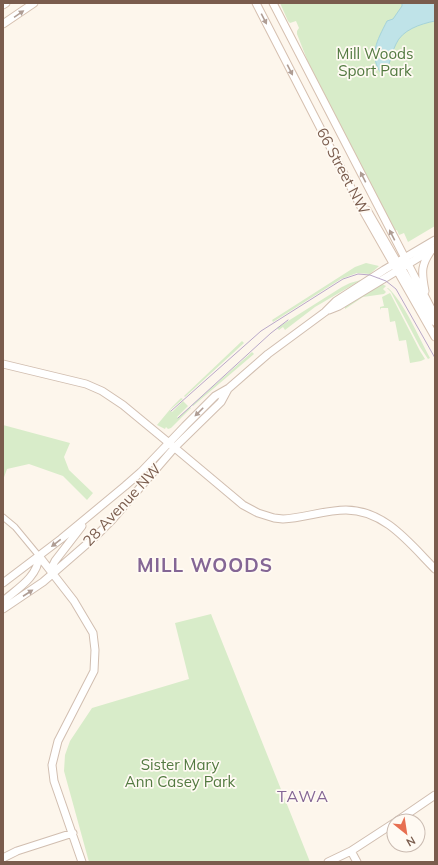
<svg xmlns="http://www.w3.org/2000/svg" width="438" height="865" font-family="Mulish,sans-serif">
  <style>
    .green { fill: #d8ecc9 }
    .water { fill: #bfe3e8; stroke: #a5d3da }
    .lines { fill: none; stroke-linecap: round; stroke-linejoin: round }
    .minor-casing { stroke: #d1beb0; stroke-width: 7 }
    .tertiary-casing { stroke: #d1beb0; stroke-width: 9 }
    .secondary-casing { stroke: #d6c0b0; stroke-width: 9 }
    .minor { stroke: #fff; stroke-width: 5 }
    .tertiary { stroke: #fff; stroke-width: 7 }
    .secondary { stroke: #fff; stroke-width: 7 }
    .tram { stroke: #b9a8c9; stroke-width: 1 }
    .oneway { fill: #af9d94 }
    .labels { text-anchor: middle; stroke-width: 3.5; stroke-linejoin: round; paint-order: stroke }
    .park-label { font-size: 15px; fill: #537a41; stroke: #fffaf3 }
    .street-label { font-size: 15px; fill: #7a5c4d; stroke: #fffaf3 }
    .neighbourhood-label { font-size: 16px; letter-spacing: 1px; fill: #846695; stroke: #fffaf3 }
    .district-label { font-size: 19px; font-weight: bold; letter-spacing: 1px; fill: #846695; stroke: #fffaf3 }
  </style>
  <rect width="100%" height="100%" fill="#fdf6ec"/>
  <path class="green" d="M280,3H435V226L408,242L404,233L399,235L397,230L395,231L308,62L297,34V31L299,28L296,21L290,23L288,21Z
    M366,263L379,266L370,274L357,273L341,279L273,322L272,320L355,267Z
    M361,280L315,307L285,330L283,327L279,330L277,328L342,287L350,283Z
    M382,284L386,286L383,289L386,292L384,294L363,297L345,309V307Z
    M387,288H388C404,302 419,338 430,358L428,359L420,347L391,292Z
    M390,293L420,351L425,359L421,361L410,363L406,340L399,341L395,321L390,322L388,308H381L380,310V307L384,306L382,297Z
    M242,341L244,343L185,397L184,396Z
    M252,352L254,354L193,406L192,405Z
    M181,398L183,399L170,410L172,412L183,401L188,406L177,417L178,418L190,407L191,408L171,428L168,429L166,427L165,429L157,425L172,407Z
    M3,425L70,443L64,457L69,470L93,493L87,500L63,476L29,464L7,469L3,480Z
    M211,614L310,862H89L64,771L65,755L70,741L92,708L189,679L175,623Z"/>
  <path class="water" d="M402,3H435V21C420,24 402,30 396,44C390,56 392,63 382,75C368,55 377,41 387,21L393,19L402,6Z"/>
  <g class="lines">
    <g class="minor-casing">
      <path id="minor" d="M3,517L15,527L39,556"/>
    </g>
    <g class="tertiary-casing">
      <path id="tertiary" d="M329,310L339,306L433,249
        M3,364L86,384L102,391L123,405L169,443L243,505L258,513L274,518L283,519C304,518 325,510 346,510C385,510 410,544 435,569
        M39,556L74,601L93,633L95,650L94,671L58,741L52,765L54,781L82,862
        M52,574V567L55,561L82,526
        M3,583L61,539L125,486L141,472L185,426L215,396L229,388L268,354L325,312L336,301L384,270L435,240
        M3,601C17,589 38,577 39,556
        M3,609L43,582L96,536L112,520L175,447L221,402L228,389
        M397,821L435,795
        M351,851L357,862
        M3,858L17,851L73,833
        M328,862L351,851L394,823"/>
    </g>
    <g class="secondary-casing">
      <path id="secondary" d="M256,3L361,207L435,337
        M273,3L435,316
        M3,5L6,3
        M3,24L34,3
        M367,210L397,262L402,265L407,264
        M395,265L402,269L432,320L435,322
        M425,291C421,271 421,264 433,248"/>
    </g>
    <use href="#minor" class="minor"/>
    <use href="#tertiary" class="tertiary"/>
    <use href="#secondary" class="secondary"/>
    <path class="tram" d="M171,411L261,331L343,279L358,274L370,275L386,281L396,289L435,358
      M178,418L271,333L288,320"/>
  </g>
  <defs><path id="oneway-solid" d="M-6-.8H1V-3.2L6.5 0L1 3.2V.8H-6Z"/></defs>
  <g class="oneway">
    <use href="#oneway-solid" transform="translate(19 14) rotate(-34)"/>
    <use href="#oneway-solid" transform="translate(264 19) rotate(63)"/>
    <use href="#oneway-solid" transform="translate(290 70) rotate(63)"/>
    <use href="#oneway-solid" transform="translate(363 177) rotate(-117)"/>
    <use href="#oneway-solid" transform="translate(392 235) rotate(-117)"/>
    <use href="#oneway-solid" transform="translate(199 412) rotate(135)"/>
    <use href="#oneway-solid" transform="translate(56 543) rotate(142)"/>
    <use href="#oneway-solid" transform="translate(28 593) rotate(-33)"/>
  </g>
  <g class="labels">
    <g class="park-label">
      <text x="375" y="59">Mill Woods<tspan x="375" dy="17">Sport Park</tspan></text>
      <text x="180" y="770">Sister Mary<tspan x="180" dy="17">Ann Casey Park</tspan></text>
    </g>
    <g class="street-label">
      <text transform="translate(343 171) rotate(62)" y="5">66 Street NW</text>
      <text transform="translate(122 505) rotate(-47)" y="5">28 Avenue NW</text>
    </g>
    <g class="neighbourhood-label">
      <text x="303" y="802">TAWA</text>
    </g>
    <g class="district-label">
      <text x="205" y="572">MILL WOODS</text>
    </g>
  </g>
  <rect width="438" height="865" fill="none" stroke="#7a5c4d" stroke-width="8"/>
  <g transform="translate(406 833) rotate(150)"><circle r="19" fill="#fffaf3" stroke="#cabbb1"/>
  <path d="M0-3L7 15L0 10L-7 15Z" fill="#e76f51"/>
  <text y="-6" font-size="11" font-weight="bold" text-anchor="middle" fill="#7a5c4d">N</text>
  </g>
</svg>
